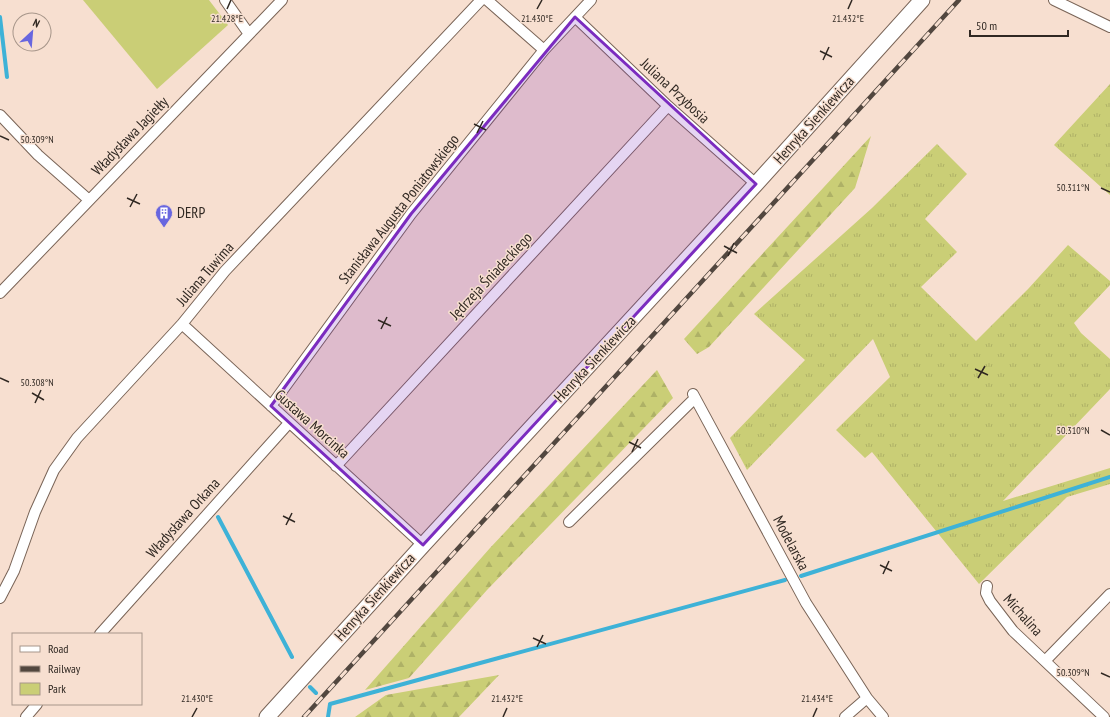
<svg xmlns="http://www.w3.org/2000/svg" width="1110" height="717" font-family="'PT Sans Narrow',sans-serif">
  <style>
    .grass { fill: url(#grass-tufts) }
    .forest { fill: url(#forest-firs) }
    .park { fill: #cace76 }
    .lines { fill: none; stroke-linecap: round; stroke-linejoin: round }
    .stream { stroke: #3eb2d7; stroke-width: 4 }
    .street-casing { stroke: #796457; stroke-width: 12 }
    .secondary-casing { stroke: #796457; stroke-width: 17 }
    .street { stroke: #fff; stroke-width: 10 }
    .secondary { stroke: #fff; stroke-width: 15 }
    .rail-casing { stroke: #52473f; stroke-width: 4.5 }
    .rail { stroke: #f7dfd0; stroke-width: 3; stroke-dasharray: 9; stroke-linecap: butt }
    .marked { fill: #7b2cbf; fill-opacity: 0.2; stroke: #7b2cbf; stroke-width: 3; stroke-linejoin: round }
    .ticks { fill: none; stroke: #302822; stroke-width: 1.5 }
    .labels { text-anchor: middle; stroke-width: 3; stroke-linejoin: round; paint-order: stroke }
    .street-label { font-size: 15px; fill: #302822; stroke: #f7dfd0 }
    .poi-label { font-size: 15px; fill: #302822; stroke: #f7dfd0; text-anchor: start }
    .ticks-label { font-size: 10px; text-anchor: middle; fill: #302822; stroke: #f7dfd0; stroke-width: 3; stroke-linejoin: round; paint-order: stroke }
  </style>
  <defs>
    <pattern id="grass-tufts" width="24" height="20" patternUnits="userSpaceOnUse"><rect width="24" height="20" fill="#cace76"/><path d="M3 7l-1-3M5 7V3M7 7l1-3M15 17l-1-3M17 17v-4M19 17l1-3" fill="none" stroke="#aeb166"/></pattern>
    <pattern id="forest-firs" width="22" height="20" patternUnits="userSpaceOnUse"><rect width="22" height="20" fill="#cace76"/><path d="M5 1l3.5 6h-7zM16 11l3.5 6h-7z" fill="#aeb166"/></pattern>
  </defs>
  <rect width="100%" height="100%" fill="#f7dfd0"/>
  <path class="grass" d="M1110,84V195L1054,145Z
    M937,144L967,174L925,219L957,252L921,287L976,341L1029,288L1068,245L1110,281V285L1074,323L1081,333L1110,359V389L1003,501L1110,468V484L1067,497L979,584L872,452L865,458L836,430L890,377L873,339L747,470L730,438L805,360L754,314L872,208Z"/>
  <path class="forest" d="M871,136L855,188L709,347L697,354L684,339Z
    M657,370L673,398L487,590L409,678L365,690L490,548Z
    M499,675L459,717H355L386,695Z"/>
  <path class="park" d="M83,0H209L228,25L157,89Z"/>
  <g class="lines">
    <path class="stream" d="M0,17L7,77
      M218,517L292,657
      M801,576L1110,477
      M310,687L316,693
      M330,704L785,580
      M328,717L330,704"/>
    <g class="street-casing">
      <path id="street" d="M225,0L249,34
        M487,0L544,50
        M1054,0L1110,27
        M575,17L668,106L756,184
        M0,115L38,155L89,200
        M0,293L282,0
        M182,324L423,545
        M693,394L806,603L867,698L883,717
        M271,406L411,214L544,50L591,0
        M336,466L668,106
        M569,522L695,398
        M987,586L986,593L990,601L1013,631L1104,717
        M0,598L14,571L35,512L54,470L77,438L182,324L225,271L481,0
        M100,634L289,423
        M1045,661L1110,594
        M26,717L37,704
        M845,717L867,698"/>
    </g>
    <g class="secondary-casing">
      <path id="secondary" d="M267,717L423,545L756,184L922,0"/>
    </g>
    <use href="#street" class="street"/>
    <use href="#secondary" class="secondary"/>
    <g class="rail-casing">
      <path id="rail" d="M304,717L959,0"/>
    </g>
    <use href="#rail" class="rail"/>
  </g>
  <path class="marked" d="M575,17L756,184L423,545L271,406L411,214Z"/>
  <path class="ticks" d="M227,9L231,0M537,9L542,0M848,9L852,0M820,51L832,57M823,60L829,47M474,124L486,130M477,133L483,121M0,136L9,140M1101,188L1110,192M127,198L140,204M130,207L137,194M724,246L737,253M728,256L734,243M378,320L391,326M381,329L387,317M975,369L988,375M0,378L9,382M978,378L985,366M32,393L44,400M35,403L41,390M1101,430L1110,435M629,442L641,448M632,452L638,439M283,516L295,522M286,525L292,513M880,565L892,571M883,574L889,561M533,638L546,644M537,647L543,635M1101,673L1110,677M192,717L197,708M503,717L507,708M813,717L817,708"/>
  <defs>
    <g id="building-pin" transform="scale(0.9)"><path d="M0 17L-7.5 6A9.5 9.5 0 1 1 7.5 6Z" fill="#6866df" stroke="#f7dfd0"/><path d="M-4-6H4V6H1V3H-1V6H-4ZM-2.5-4.3h1.7v1.8h-1.7ZM.8-4.3h1.7v1.8H.8ZM-2.5-1h1.7V.8h-1.7ZM.8-1h1.7V.8H.8Z" fill="#fff"/></g>
  </defs>
  <g fill-rule="evenodd">
    <use href="#building-pin" x="164" y="213"/>
  </g>
  <g class="labels">
    <g class="street-label">
      <text transform="translate(675 91) rotate(43)" y="5">Juliana Przybosia</text>
      <text transform="translate(814 120) rotate(-48)" y="5">Henryka Sienkiewicza</text>
      <text transform="translate(130 136) rotate(-46)" y="5">Władysława Jagiełły</text>
      <text transform="translate(399 209) rotate(-52)" y="5">Stanisława Augusta Poniatowskiego</text>
      <text transform="translate(205 274) rotate(-49)" y="5">Juliana Tuwima</text>
      <text transform="translate(491 276) rotate(-47)" y="5">Jędrzeja Śniadeckiego</text>
      <text transform="translate(595 359) rotate(-47)" y="5">Henryka Sienkiewicza</text>
      <text transform="translate(312 424) rotate(42)" y="5">Gustawa Morcinka</text>
      <text transform="translate(183 518) rotate(-48)" y="5">Władysława Orkana</text>
      <text transform="translate(791 543) rotate(62)" y="5">Modelarska</text>
      <text transform="translate(375 597) rotate(-48)" y="5">Henryka Sienkiewicza</text>
      <text transform="translate(1023 615) rotate(48)" y="5">Michalina</text>
    </g>
    <g class="poi-label">
      <text x="177" y="218">DERP</text>
    </g>
  </g>
  <g class="ticks-label">
    <text x="227" y="22">21.428°E</text>
    <text x="537" y="22">21.430°E</text>
    <text x="848" y="22">21.432°E</text>
    <text x="37" y="143">50.309°N</text>
    <text x="1073" y="191">50.311°N</text>
    <text x="37" y="386">50.308°N</text>
    <text x="1073" y="434">50.310°N</text>
    <text x="1073" y="676">50.309°N</text>
    <text x="197" y="702">21.430°E</text>
    <text x="507" y="702">21.432°E</text>
    <text x="817" y="702">21.434°E</text>
  </g>
  <rect x="12" y="633" width="130" height="72" fill="#f7dfd0" stroke="#a7968a"/>
  <rect x="20" y="646" width="20" height="6" fill="#ffffff" stroke="#a7968a"/>
  <text x="48" y="653" font-size="12" fill="#302822">Road</text>
  <rect x="20" y="666" width="20" height="6" fill="#52473f" stroke="#a7968a"/>
  <text x="48" y="673" font-size="12" fill="#302822">Railway</text>
  <rect x="20" y="683" width="20" height="12" fill="#cace76" stroke="#a7968a"/>
  <text x="48" y="693" font-size="12" fill="#302822">Park</text>
  <g transform="translate(32 32) rotate(26)"><circle r="19" fill="#f7dfd0" stroke="#a7968a"/>
  <path d="M0-3L7 15L0 10L-7 15Z" fill="#6866df"/>
  <text y="-6" font-size="11" font-weight="bold" text-anchor="middle" fill="#302822">N</text>
  </g>
  <path d="M970 30v6h98v-6" fill="none" stroke="#302822" stroke-width="2"/>
  <text x="976" y="30" font-size="12" fill="#302822" stroke="#f7dfd0" stroke-width="3" paint-order="stroke">50 m</text>
</svg>
